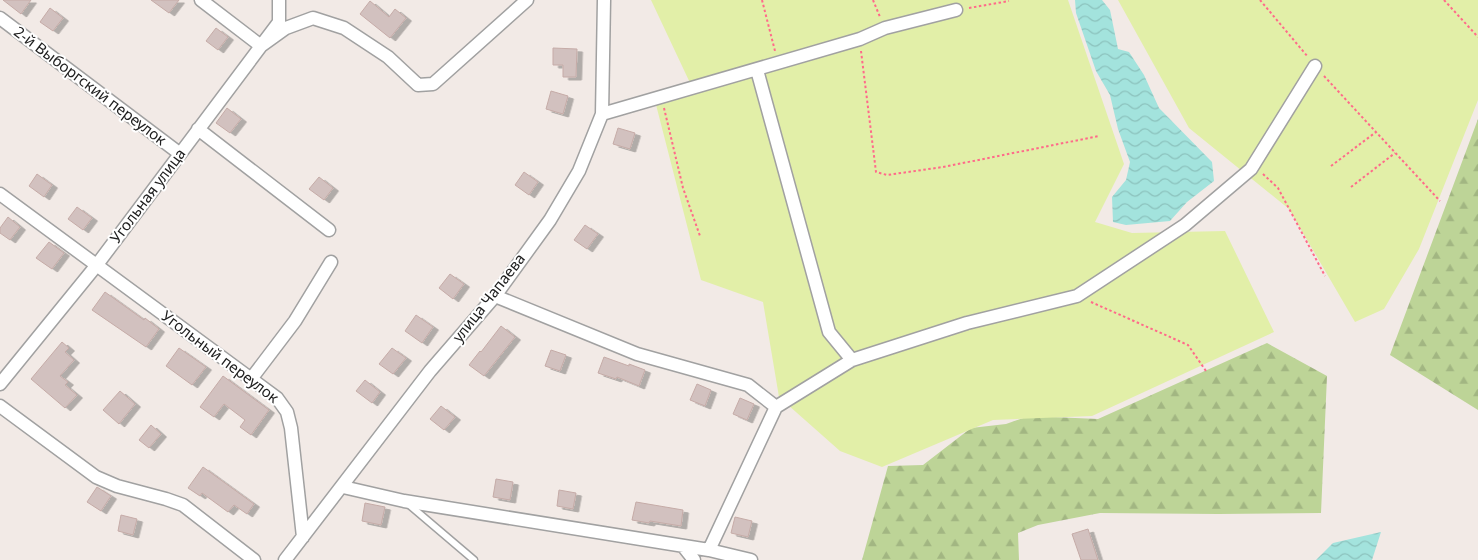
<svg xmlns="http://www.w3.org/2000/svg" width="1478" height="560" font-family="'Noto Sans',sans-serif">
  <style>
    .forest { fill: url(#forest-firs) }
    .garden { fill: #e2efa8 }
    .water { fill: url(#water-waves) }
    .building { fill: #d2c1bf; stroke: #c5aba7; filter: url(#shadow) }
    .lines { fill: none; stroke-linecap: round; stroke-linejoin: round }
    .service-casing { stroke: #a1a1a1; stroke-width: 9 }
    .minor-casing { stroke: #a1a1a1; stroke-width: 15 }
    .path { stroke: #ff6a8a; stroke-width: 2; stroke-dasharray: 2.5 2.5; stroke-linecap: butt }
    .service { stroke: #fff; stroke-width: 6 }
    .minor { stroke: #fff; stroke-width: 12 }
    .labels { text-anchor: middle; stroke-width: 4; stroke-linejoin: round; paint-order: stroke }
    .street-label { font-size: 15px; fill: #202020; stroke: #fff }
  </style>
  <defs>
    <pattern id="forest-firs" width="22" height="20" patternUnits="userSpaceOnUse" patternTransform="scale(1.25)"><rect width="22" height="20" fill="#bdd497"/><path d="M5 1l3.5 6h-7zM16 11l3.5 6h-7z" fill="#a2b682"/></pattern>
    <pattern id="water-waves" width="16" height="10" patternUnits="userSpaceOnUse" patternTransform="scale(1.25)"><rect width="16" height="10" fill="#a3e3dd"/><path d="M0 5q4-4 8 0t8 0" fill="none" stroke="#8cc2bd"/></pattern>
    <filter id="shadow"><feDropShadow dx="5.5" dy="3" stdDeviation="0" flood-color="#0004"/></filter>
  </defs>
  <rect width="100%" height="100%" fill="#f2eae6"/>
  <path class="forest" d="M1478,119V410L1390,355Z
    M1267,343L1327,376L1321,513L1218,514L1100,513L1038,525L1018,533L1019,560H862L888,466L923,465L971,428L1006,424L1029,416L1098,419Z"/>
  <path class="garden" d="M651,0H1068L1124,164L1095,222L1132,233L1225,231L1274,332L1092,416L993,420L882,467L840,451L779,397L763,302L701,280L653,93L691,85Z
    M1118,0H1478V100L1419,249L1384,309L1355,322L1289,209L1189,128Z"/>
  <path class="water" d="M1075,0H1102L1110,10L1118,49L1129,52L1144,75L1159,108L1212,162L1214,181L1187,202L1170,221L1126,225L1113,222L1112,197L1126,180L1130,162L1118,129L1110,95L1096,71L1076,13Z
    M1381,532L1372,560H1316L1333,543Z"/>
  <path class="building" d="M3,0H31L21,14Z
    M151,0H179L169,13Z
    M370,1L389,17L395,9L406,18L390,38L360,14Z
    M50,8L63,18L53,31L40,22Z
    M216,28L228,37L218,50L206,41Z
    M553,48L577,49L576,77H563V65H553Z
    M551,91L568,96L563,114L546,109Z
    M227,108L241,119L230,133L216,123Z
    M618,128L635,133L630,149L613,144Z
    M524,172L538,182L529,195L515,185Z
    M37,174L52,185L44,197L29,186Z
    M319,177L333,188L324,200L309,189Z
    M77,207L92,218L83,230L68,219Z
    M8,217L20,227L10,240L0,233V228Z
    M585,225L598,234L587,249L574,240Z
    M49,242L64,253L52,269L36,258Z
    M450,274L464,284L453,299L439,288Z
    M105,292L144,320L145,318L159,329L146,347L92,310Z
    M416,315L433,327L422,343L405,331Z
    M501,326L515,337L484,376L469,365L480,351L481,352Z
    M62,342L69,348L65,352L74,360L60,376L68,382L65,385L77,395L65,408L31,379Z
    M179,348L206,367L192,385L166,366Z
    M392,348L406,358L393,374L379,364Z
    M551,350L566,355L560,371L545,366Z
    M604,357L629,366V364L645,370L639,386L617,377L616,379L598,373Z
    M223,376L269,410L251,435L240,427L245,420L224,404L214,417L200,407Z
    M365,380L380,392L372,403L356,391Z
    M697,384L711,390L705,406L690,400Z
    M120,391L135,404L119,424L103,410Z
    M740,398L754,404L747,420L733,414Z
    M441,406L455,417L444,430L430,419Z
    M151,425L161,434L149,448L139,440Z
    M203,467L254,504L247,514L234,505L228,512L202,493L200,496L188,488Z
    M496,479L513,482L510,500L493,497Z
    M97,487L111,496L101,511L87,502Z
    M559,490L576,493L573,509L557,506Z
    M636,502L683,510L681,526L650,521L649,523L632,520Z
    M365,503L385,507L381,525L362,521Z
    M121,515L137,519L133,535L118,531Z
    M735,517L752,521L748,537L731,533Z
    M1088,529L1098,560H1081L1072,534Z"/>
  <g class="lines">
    <g class="service-casing">
      <path id="service" d="M407,503L474,560"/>
    </g>
    <g class="minor-casing">
      <path id="minor" d="M201,0L261,46L286,28L313,18L344,28L388,57L418,85L433,84L527,0
        M0,18L179,153
        M757,70L829,332L852,360
        M602,114L860,39L885,28L956,10
        M198,129L329,230
        M0,194L277,398L287,412L291,428L303,537
        M495,296L637,354L748,385L776,407
        M251,379L295,321L331,262
        M0,384L96,266L279,22V0
        M0,406L96,477L117,486L166,499L183,505L254,560
        M343,487L404,501L709,550L751,560
        M683,546L694,560
        M709,550L776,407L852,360L967,323L1077,296L1185,225L1251,169L1315,66
        M285,560L430,371L495,296L550,220L579,171L602,114L604,0"/>
    </g>
    <path class="path" d="M762,0L775,51
      M873,0L880,17
      M1260,0L1308,57
      M1444,0L1478,37
      M969,8L1009,1
      M861,51L876,172L887,175L943,167L1099,136
      M1324,76L1440,201
      M664,108L683,188L700,236
      M1331,166L1376,132
      M1263,174L1278,188L1325,276
      M1351,187L1395,153
      M1091,302L1188,345L1206,371"/>
    <use href="#service" class="service"/>
    <use href="#minor" class="minor"/>
  </g>
  <g class="labels">
    <g class="street-label">
      <text transform="translate(90 86) rotate(37)" y="5">2-й Выборгский переулок</text>
      <text transform="translate(148 196) rotate(-53)" y="5">Угольная улица</text>
      <text transform="translate(489 298) rotate(-52)" y="5">улица Чапаева</text>
      <text transform="translate(220 357) rotate(37)" y="5">Угольный переулок</text>
    </g>
  </g>
</svg>
